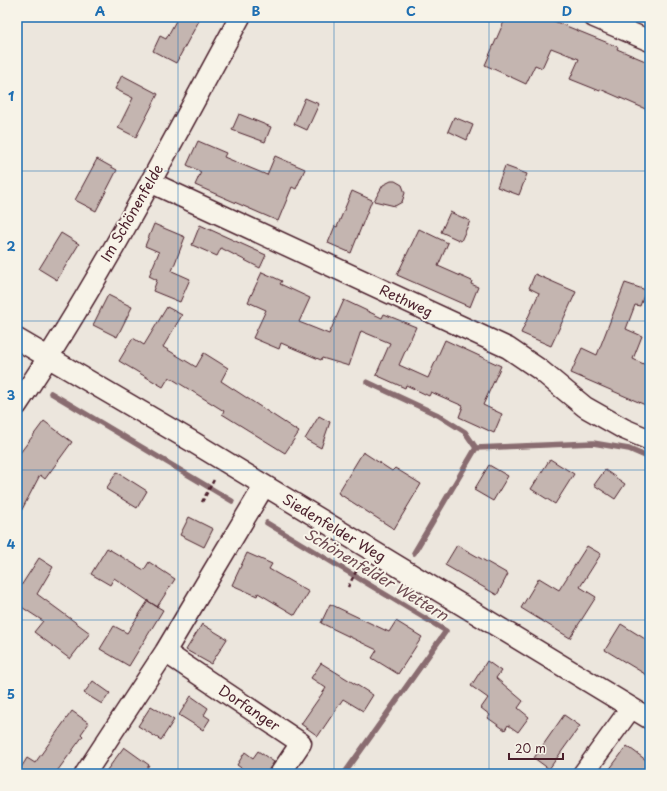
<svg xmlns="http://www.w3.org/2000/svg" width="667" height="791" font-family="'Playpen Sans',sans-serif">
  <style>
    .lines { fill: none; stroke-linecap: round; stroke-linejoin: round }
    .stream { stroke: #896c6f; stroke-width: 5.5 }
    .building { fill: #c4b5b0; stroke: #4a1f2b }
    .street-casing { stroke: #4a1f2b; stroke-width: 23 }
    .path { stroke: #4a1f2b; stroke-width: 2.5; stroke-dasharray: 4 3; stroke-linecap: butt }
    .street { stroke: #f7f3e8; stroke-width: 20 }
    .grid { fill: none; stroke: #1f6fb2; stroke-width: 1; stroke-opacity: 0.55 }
    .labels { text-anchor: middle; stroke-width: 4; stroke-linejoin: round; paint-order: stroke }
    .street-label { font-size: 14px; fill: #4a1f2b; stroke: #f7f3e8 }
    .water-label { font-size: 15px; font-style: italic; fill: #6f4c53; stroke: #f7f3e8 }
    .neatline { fill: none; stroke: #1f6fb2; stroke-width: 1.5 }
    .grid-label { font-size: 13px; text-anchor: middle; font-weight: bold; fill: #1f6fb2 }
  </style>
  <rect width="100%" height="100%" fill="#ece6dd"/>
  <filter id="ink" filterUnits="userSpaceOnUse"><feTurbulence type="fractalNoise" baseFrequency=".025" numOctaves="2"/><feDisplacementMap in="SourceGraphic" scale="8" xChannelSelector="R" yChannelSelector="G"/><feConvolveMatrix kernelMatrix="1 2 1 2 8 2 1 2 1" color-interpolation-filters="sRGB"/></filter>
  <g filter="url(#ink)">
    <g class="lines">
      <path class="stream" d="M367,382L438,415L465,432L476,448L593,443L629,449L650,458
        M51,393L232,501
        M267,523L446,631L344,774
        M414,553L476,448"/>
    </g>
    <path class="building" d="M178,17H201L176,63L153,51L160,36L166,39Z
      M506,17H544L618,47L617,49L650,63V111L600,89V91L570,79L579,59L551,48L542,68L535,65L526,84L485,65Z
      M122,75L158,94L136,137L118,128L133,98L115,89Z
      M305,98L319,104L307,130L294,124Z
      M239,114L271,127L265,142L232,130Z
      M454,117L473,125L467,140L448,131Z
      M198,141L226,153L224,157L267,175L275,156L305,169L296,189L292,187L278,221L195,185L201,172L187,165Z
      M97,159L117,170L96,211L75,200Z
      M505,166L527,174L519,195L497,187Z
      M391,181H395L402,185L405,193L402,202L395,206L374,201L383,185Z
      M352,191L372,200L351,253L328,243L335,226L337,227Z
      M450,212L470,221L461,241L441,232Z
      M154,224L185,237L172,271L190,279L180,302L153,291L157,280L149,276L159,252L145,246Z
      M200,225L266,255L260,268L221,248L217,256L192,245Z
      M419,229L448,243L438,266L472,281L471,284L478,287L470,307L397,275Z
      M61,233L79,244L57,280L39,269Z
      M262,272L282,281L280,284L310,298L299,322L329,334L344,300L382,318L384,314L416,327L399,365L428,378L445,340L501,366L483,405L502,414L494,433L459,417L463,406L431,392L429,396L406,385L405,388L376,375L390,343L361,331L349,366L322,358L321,360L281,343L279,349L253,338L266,310L248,302Z
      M535,274L576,292L551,346L521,333L539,293L529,288Z
      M625,283L646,290L640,306L635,305L626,329L642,336L633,359L650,367V407L571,373L582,348L597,355Z
      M108,295L132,307L117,337L93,325Z
      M167,307L182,315L163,347L196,367L204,353L228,368L221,381L299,432L285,453L222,414L224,411L169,377L163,387L119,361L133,338L144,345Z
      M319,416L330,422L321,448L305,439Z
      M44,421L72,442L45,479L40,475L17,519V457Z
      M363,452L392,471L395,468L421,484L394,529L338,493Z
      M550,459L574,474L555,504L531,489Z
      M489,465L508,476L493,501L474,490Z
      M605,470L625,484L615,499L594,485Z
      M117,472L147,491L137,508L106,489Z
      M189,517L213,529L204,547L180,535Z
      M457,545L508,574L497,595L445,565Z
      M587,546L601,554L580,587L596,597L570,638L521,608L539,578L559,590Z
      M107,548L144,570L149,562L175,579L157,607L114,578L110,585L91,574Z
      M247,553L272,564L269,569L309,592L295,615L258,593L257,596L232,585Z
      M39,558L53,567L37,594L90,633L70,659L34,632L43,621L17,604V592Z
      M148,601L163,610L129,666L100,649L114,626L127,633Z
      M330,604L389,632L396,621L422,637L398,674L372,658L377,650L321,623Z
      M202,624L227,639L211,664L186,650Z
      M621,624L650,642V677L605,650Z
      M487,661L501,671L496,678L523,701L518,708L529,717L518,732L508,725L505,730L488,718L490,715L481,708L488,698L471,686Z
      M321,663L373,695L363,711L343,699L318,736L301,724L326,688L311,678Z
      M93,681L110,693L102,704L84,693Z
      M191,696L208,708L204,715L210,719L203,730L179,715Z
      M151,706L174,720L161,740L138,726Z
      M72,711L89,723L81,734L83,736L55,774H17L27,758L35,763Z
      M564,715L580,726L549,769L534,758Z
      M627,746L650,763V774H606Z
      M124,747L149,765L143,774H104Z
      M258,751L274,762L269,769V774H241L244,770L237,765L245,752L253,758Z"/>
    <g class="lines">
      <g class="street-casing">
        <path id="street" d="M594,17L650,41
          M150,182L508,348L539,369L585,407L624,429L650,440
          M17,339L193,442L650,719
          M17,405C100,282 169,147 240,17
          M165,652L301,743L280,774
          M85,774L165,652L264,486
          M583,774L631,708"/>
      </g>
      <path class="path" d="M202,502L215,478
        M348,587L360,564"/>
      <use href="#street" class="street"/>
    </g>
  </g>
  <path class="grid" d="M178,17V774M334,17V774M489,17V774M17,171H650M17,321H650M17,470H650M17,620H650"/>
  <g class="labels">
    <g class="street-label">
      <text transform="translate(132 213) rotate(-60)" y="5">Im Schönenfelde</text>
      <text transform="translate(406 301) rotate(25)" y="5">Rethweg</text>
      <text transform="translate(334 528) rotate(31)" y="5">Siedenfelder Weg</text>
      <text transform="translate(249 708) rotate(34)" y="5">Dorfanger</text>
    </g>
    <g class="water-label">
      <text transform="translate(376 575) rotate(31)" y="5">Schönenfelder Wettern</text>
    </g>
  </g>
  <rect width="667" height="791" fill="none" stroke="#f7f3e8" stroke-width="44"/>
  <path d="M509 753v6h54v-6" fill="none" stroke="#4a1f2b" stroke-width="2"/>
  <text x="515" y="753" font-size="12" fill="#4a1f2b" stroke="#f7f3e8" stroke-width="3" paint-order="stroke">20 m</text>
  <rect x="22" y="22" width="623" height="747" class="neatline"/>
  <g class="grid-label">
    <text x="100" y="16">A</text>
    <text x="256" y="16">B</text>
    <text x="411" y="16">C</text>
    <text x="567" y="16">D</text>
    <text x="11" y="101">1</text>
    <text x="11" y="251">2</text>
    <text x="11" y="400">3</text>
    <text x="11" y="549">4</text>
    <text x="11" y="699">5</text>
  </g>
</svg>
